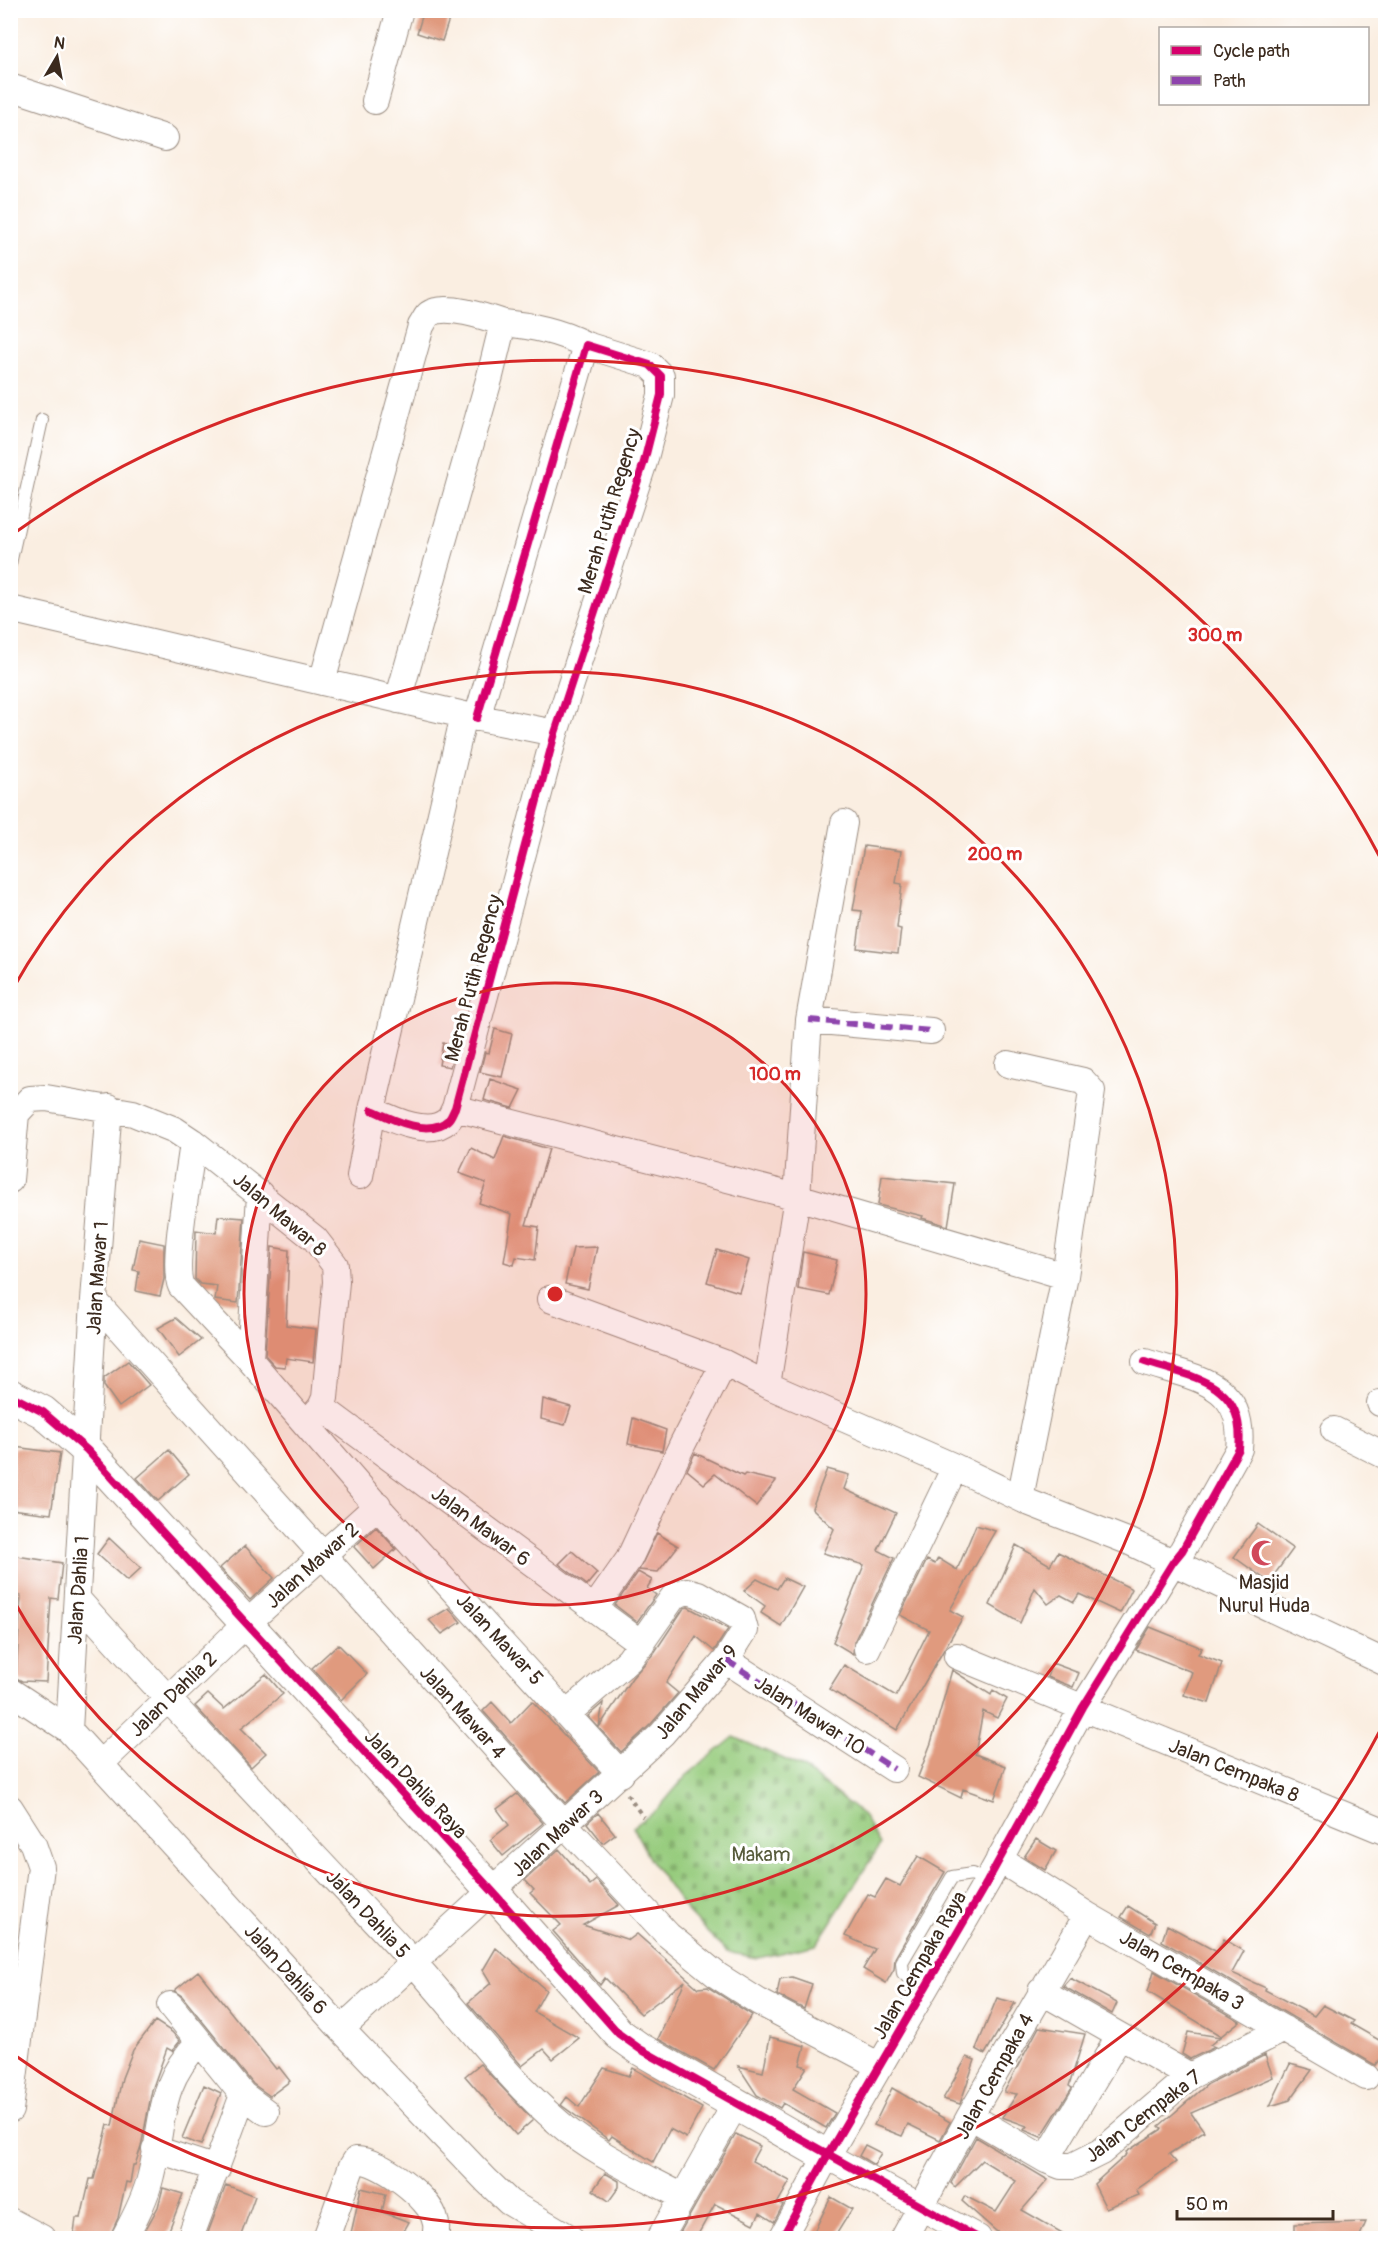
<svg xmlns="http://www.w3.org/2000/svg" width="1396" height="2249" font-family="Pangolin,sans-serif">
  <style>
    .cemetery { fill: url(#cemetery-stones); stroke: #697b4e; stroke-width: 1.5 }
    .building { fill: #e09a7e }
    .lines { fill: none; stroke-linecap: round; stroke-linejoin: round }
    .service-casing { stroke: #9a8c80; stroke-width: 14 }
    .minor-casing { stroke: #9a8c80; stroke-width: 28 }
    .tertiary-casing { stroke: #9a8c80; stroke-width: 34 }
    .path { stroke: #9a8c80; stroke-width: 4; stroke-dasharray: 4.5 4.5; stroke-linecap: butt }
    .service { stroke: #fff; stroke-width: 12 }
    .minor { stroke: #fff; stroke-width: 26 }
    .tertiary { stroke: #fff; stroke-width: 32 }
    .quiet { stroke: #8e44ad; stroke-width: 6; stroke-dasharray: 12 6; stroke-linecap: butt }
    .cycleway-casing { stroke: #fff; stroke-width: 11 }
    .cycleway { stroke: #d6006c; stroke-width: 8 }
    .ring { fill: none; stroke: #d62828; stroke-width: 3 }
    .labels { text-anchor: middle; stroke-width: 6; stroke-linejoin: round; paint-order: stroke }
    .street-label { font-size: 20px; fill: #3b2a1e; stroke: #fff }
    .poi-label { font-size: 20px; fill: #3b2a1e; stroke: #fff }
    .park-label { font-size: 20px; fill: #575b3b; stroke: #fff }
    .centre { fill: #d62828; stroke: #fff; stroke-width: 3 }
    .ring-label { font-size: 18px; text-anchor: middle; font-weight: bold; fill: #d62828; stroke: #fff; stroke-width: 6; stroke-linejoin: round; paint-order: stroke }
  </style>
  <defs>
    <pattern id="cemetery-stones" width="16" height="16" patternUnits="userSpaceOnUse" patternTransform="scale(1.5)"><rect width="16" height="16" fill="#97cc7e"/><path d="M2 7V4a2 2 0 0 1 4 0v3zM10 15v-3a2 2 0 0 1 4 0v3z" fill="#83af6c"/></pattern>
  </defs>
  <rect width="100%" height="100%" fill="#fff"/>
  <filter id="ink" filterUnits="userSpaceOnUse"><feTurbulence type="fractalNoise" baseFrequency=".0167" numOctaves="2"/><feDisplacementMap in="SourceGraphic" scale="12" xChannelSelector="R" yChannelSelector="G"/><feConvolveMatrix kernelMatrix="1 2 1 2 8 2 1 2 1" color-interpolation-filters="sRGB"/></filter>
  <filter id="wash" filterUnits="userSpaceOnUse"><feTurbulence type="fractalNoise" baseFrequency=".008" numOctaves="4" result="noise"/><feDisplacementMap in="SourceGraphic" scale="24" xChannelSelector="R" yChannelSelector="G"/><feGaussianBlur stdDeviation="1.35" result="paint"/><feColorMatrix in="noise" values="0 0 0 0 0 0 0 0 0 0 0 0 0 0 0 0 0 1.4 0 .05"/><feComposite in="paint" operator="in"/></filter>
  <g filter="url(#wash)">
    <rect width="100%" height="100%" fill="#faeee1"/>
    <path class="cemetery" d="M734,1737L802,1767L863,1815L880,1845L816,1945L758,1958L727,1952L689,1914L650,1860L633,1827L658,1809L686,1776Z"/>
    <g id="blocks">
      <path class="building" d="M424,10H452L442,41L417,33Z
        M864,846L901,851L896,883L902,884L897,928L901,929L898,953L857,948L862,911L853,910Z
        M495,1029L512,1034L502,1077L480,1072L485,1052L489,1053Z
        M443,1043L456,1046L450,1067L439,1065Z
        M490,1079L522,1090L513,1108L484,1100Z
        M504,1136L549,1149L526,1225L539,1227L535,1260L516,1257L514,1265L504,1262L512,1214L479,1203L486,1183L459,1173L471,1148L495,1160Z
        M882,1176L955,1184L948,1226L922,1218L923,1216L878,1205Z
        M218,1216L244,1218L238,1303L215,1300L217,1286L200,1284L195,1279L196,1230L216,1233Z
        M139,1239L164,1244V1279L160,1296L136,1291L139,1271L133,1270Z
        M272,1247L289,1250L286,1325L316,1329L313,1362L286,1358L285,1367L275,1366L265,1355Z
        M597,1247L588,1289L565,1284L573,1248Z
        M717,1250L749,1260L739,1292L707,1282Z
        M803,1252L837,1260L829,1295L798,1289Z
        M176,1318L201,1340L179,1357L158,1328Z
        M128,1361L149,1385L119,1407L104,1386V1378Z
        M543,1399L571,1407L565,1425L541,1419Z
        M633,1418L666,1430L662,1451L628,1444Z
        M14,1447L60,1453L51,1514L10,1509Z
        M169,1450L189,1474L158,1501L137,1478Z
        M695,1453L743,1476L745,1474L776,1481L756,1506L715,1474L704,1484L687,1470Z
        M827,1469L849,1475L844,1489L896,1513L878,1550L894,1558L854,1642L853,1654L833,1642L864,1565L823,1553L834,1529L812,1508Z
        M1258,1524L1293,1549L1269,1582L1234,1557Z
        M976,1525L995,1531L950,1610L963,1617L897,1730L829,1689L844,1665L896,1696L929,1630L900,1615L927,1560L935,1564L938,1558L957,1570Z
        M376,1527L396,1549L374,1569L354,1547Z
        M657,1533L678,1546L658,1572L639,1570Z
        M109,1538L141,1568L127,1581L97,1554Z
        M1016,1545L1050,1565L1058,1552L1132,1589L1120,1613L1079,1594L1074,1602L1061,1595L1048,1604L1035,1588L1020,1623L990,1605Z
        M245,1546L274,1578L250,1600L220,1568Z
        M572,1551L597,1573L587,1585L559,1564Z
        M10,1555L62,1563L58,1599L51,1598L46,1682L22,1681L16,1678L21,1596L10,1594Z
        M638,1572L652,1580L647,1588L656,1595L637,1622L615,1605Z
        M784,1578L803,1587L781,1626L761,1613L765,1606L744,1591L757,1579L777,1589Z
        M688,1607L728,1629L714,1651L696,1636L666,1683L678,1693L651,1724L621,1752L588,1716L603,1703L599,1727L632,1678L654,1653L684,1608Z
        M449,1608L461,1622L442,1634L429,1620Z
        M1150,1627L1202,1648L1198,1654L1222,1663L1209,1703L1184,1695L1192,1672L1136,1650Z
        M338,1644L367,1674L341,1700L312,1668Z
        M1052,1663L1079,1673L1073,1687L1047,1677Z
        M952,1670L991,1695L993,1690L1007,1699L997,1718L983,1711L975,1754L1006,1766L994,1800L963,1789L961,1798L918,1777L931,1743Z
        M266,1674L283,1694L241,1728L266,1753L251,1767L195,1706L208,1694L224,1709Z
        M532,1701L599,1772L565,1803L483,1711L492,1702L511,1723Z
        M517,1794L543,1823L503,1856L490,1840L509,1825L497,1809Z
        M598,1813L615,1834L603,1843L587,1823Z
        M1036,1839L1056,1851L1045,1870L1024,1857Z
        M559,1849L590,1885L596,1880L619,1905L583,1925L629,1940L637,1934L698,1988L708,1987L752,2015L714,2070L658,2039L685,1981L641,2014L605,1978L600,1985L553,1931L561,1925L530,1893L534,1890L525,1880Z
        M918,1856L945,1872L895,1958L894,1969L886,1983L863,1969L875,1949L845,1936L868,1894L875,1897L886,1879L900,1886Z
        M1128,1906L1155,1923L1150,1934L1121,1917Z
        M1167,1925L1217,1952L1224,1939L1244,1951L1232,1973L1266,1988L1265,1990L1314,2016L1323,2005L1354,2021L1351,2024L1386,2044V2051L1375,2065L1162,1941Z
        M496,1948L546,1990L534,2012L579,2038L553,2059L544,2049L522,2066L468,2003L491,1983L483,1970Z
        M198,1971L276,2069L279,2067L290,2081L270,2096L253,2084L182,1996L174,1991Z
        M1154,1971L1240,2021L1221,2036L1148,1992Z
        M792,1977L812,1984L804,2009L777,1995L780,1979Z
        M1070,1978L1117,2003L1112,2014L1063,1986Z
        M997,1998L1015,2003L985,2054L976,2049Z
        M155,2021L172,2032L180,2041L172,2051L167,2048L152,2090L141,2147L135,2165H133L130,2183L126,2182L118,2218L109,2238H76L77,2233H74L76,2218H81L90,2179H94L108,2125L112,2126L122,2078L133,2050Z
        M1039,2027L1085,2034L1069,2086L1072,2088L1041,2137L1024,2130L1027,2126L1002,2117L1017,2094L1004,2092Z
        M1188,2032L1220,2037L1210,2045L1215,2047L1190,2059L1182,2054Z
        M770,2037L805,2046L800,2065L807,2067L793,2089L835,2113L826,2128L783,2103L780,2108L757,2095L738,2066L763,2072Z
        M1265,2055L1273,2077L1191,2113L1204,2131L1169,2154L1176,2162L1136,2190L1139,2195L1106,2208L1094,2184L1127,2154L1126,2152L1162,2129L1159,2126L1208,2084Z
        M967,2057L975,2060L960,2104L943,2099Z
        M480,2064L533,2120L516,2135L465,2076Z
        M1290,2064L1312,2070L1290,2100L1270,2106Z
        M604,2068L629,2076L633,2068L702,2108L686,2138L670,2129L653,2162L612,2136L609,2140L561,2105L567,2097L579,2107Z
        M204,2085L221,2093L201,2145L182,2138Z
        M892,2088L950,2122L940,2140L908,2124L902,2136L874,2125Z
        M736,2134L760,2146L752,2161L790,2181L777,2204L783,2205L774,2222L760,2213L754,2224L715,2204L696,2238H677Z
        M976,2137L1048,2180L1022,2210L1071,2238H1004L962,2201L965,2196L996,2212L1016,2181L982,2160L955,2187L951,2183Z
        M865,2145L881,2153L874,2165L859,2156Z
        M605,2173L619,2181V2187L609,2201L593,2190Z
        M226,2185L255,2196L240,2238H206Z
        M163,2188L183,2194L166,2238H141L158,2207Z
        M361,2188L386,2194L382,2212L409,2222L400,2238H350Z
        M831,2197L852,2209L834,2238H811Z
        M1366,2222L1359,2238H1295V2224Z"/>
    </g>
  </g>
  <g filter="url(#ink)">
    <use href="#blocks" fill-opacity="0" stroke="#9a8c80" stroke-width="1.5"/>
    <g class="lines">
      <g class="service-casing">
        <path id="service" d="M10,564L42,420
          M924,1992L903,1973L902,1962L952,1877L972,1874L987,1882"/>
      </g>
      <g class="minor-casing">
        <path id="minor" d="M10,87L165,138
          M375,101L400,10
          M503,323C533,326 559,331 586,345
          M10,609L464,715
          M322,682L421,326C424,322 426,316 429,314C445,303 486,317 503,323L490,376L398,700
          M809,1020L931,1031
          M1008,1064L1083,1081L1092,1091L1065,1276L1020,1498
          M455,1108L797,1197L1065,1276
          M372,1110C391,1119 429,1138 448,1120C451,1118 453,1111 455,1108L555,733L644,462L661,395V376L650,365L586,345L477,718
          M193,1142C190,1171 171,1265 181,1286L250,1360L383,1513L621,1774
          M360,1176L372,1110L464,715L555,733
          M10,1180L16,1114L30,1099L46,1098L133,1113L175,1130L193,1142L315,1239L335,1265L336,1282L325,1398L321,1407L307,1423
          M550,1299L724,1363L767,1385L955,1467L1030,1503L1130,1542L1386,1663
          M94,1300L565,1825L668,1935L718,1976L759,2002L880,2066
          M250,1360L260,1194
          M767,1385L797,1197L809,1020L844,823
          M1380,1403L1386,1405
          M321,1407L642,1644
          M1334,1430L1386,1456
          M77,1599C187,1722 301,1841 413,1962C461,2015 504,2076 559,2123C594,2154 642,2175 683,2197
          M594,1609L629,1559L682,1445L724,1363
          M867,1649L955,1467
          M957,1656L1386,1832
          M726,1660L894,1769
          M10,1691L69,1730L341,2029L487,2181L509,2202L570,2238
          M69,1730L94,1300L109,1107
          M100,1764L246,1624L378,1505
          M10,1808L33,1844L41,1867L10,2110
          M999,1859L1087,1915L1366,2077
          M1041,1991L1190,2076
          M170,2005L243,2095L266,2112
          M341,2029L662,1734L726,1660L745,1630L742,1619L698,1594L687,1591L674,1596L629,1660L568,1713
          M970,2116L1046,2160L1061,2166H1073L1101,2152L1190,2076L1284,2029
          M155,2149L217,2169
          M827,2156L978,2238
          M1046,2160L1119,2037
          M10,2221L42,2238
          M124,2238C135,2218 146,2197 151,2175C165,2120 156,2087 199,2042
          M190,2238L243,2095
          M326,2238L351,2168L356,2160C378,2159 431,2198 435,2220C437,2225 436,2233 435,2238
          M660,2238L736,2103
          M782,2238L827,2156L987,1882L1083,1707L1173,1562L1182,1551L1239,1449C1246,1382 1195,1378 1145,1362
          M904,2238L970,2116L1087,1915"/>
      </g>
      <g class="tertiary-casing">
        <path id="tertiary" d="M10,1395L43,1412L87,1450L493,1892L619,2034L640,2049L827,2156"/>
      </g>
      <path class="path" d="M627,1794L643,1817"/>
      <use href="#service" class="service"/>
      <use href="#minor" class="minor"/>
      <use href="#tertiary" class="tertiary"/>
      <path class="quiet" d="M809,1020L931,1031
        M726,1660L894,1769"/>
      <g class="cycleway-casing">
        <path id="cycleway" d="M372,1110C391,1119 429,1138 448,1120C451,1118 453,1111 455,1108L555,733L644,462L661,395V376L650,365L586,345L477,718
          M10,1395L43,1412L87,1450L493,1892L619,2034L640,2049L978,2238
          M782,2238L827,2156L987,1882L1083,1707L1173,1562L1182,1551L1239,1449C1246,1382 1195,1378 1145,1362"/>
      </g>
      <use href="#cycleway" class="cycleway"/>
    </g>
  </g>
  <circle cx="555" cy="1294" r="311" fill="#d62828" fill-opacity=".12"/>
  <g class="ring">
    <circle cx="555" cy="1294" r="311"/>
    <path d="M11 992A622 622 0 1 1 11 1596"/>
    <path d="M1383 1725A933 933 0 0 1 13 2054M13 534A933 933 0 0 1 1383 863"/>
  </g>
  <defs>
    <g id="mosque-bare" transform="scale(2.07)"><path d="M3.5-4.9A6 6 0 1 0 3.5 4.9A5 5 0 1 1 3.5-4.9Z" fill="#d1495b" stroke="#fff" stroke-width="2.5" paint-order="stroke"/></g>
  </defs>
  <g fill-rule="evenodd">
    <use href="#mosque-bare" x="1264" y="1553"/>
  </g>
  <g class="labels">
    <g class="street-label">
      <text transform="translate(609 511) rotate(-73)" y="7">Merah Putih Regency</text>
      <text transform="translate(473 978) rotate(-75)" y="7">Merah Putih Regency</text>
      <text transform="translate(280 1214) rotate(41)" y="7">Jalan Mawar 8</text>
      <text transform="translate(97 1278) rotate(-86)" y="7">Jalan Mawar 1</text>
      <text transform="translate(481 1526) rotate(37)" y="7">Jalan Mawar 6</text>
      <text transform="translate(312 1565) rotate(-42)" y="7">Jalan Mawar 2</text>
      <text transform="translate(78 1590) rotate(-86)" y="7">Jalan Dahlia 1</text>
      <text transform="translate(500 1639) rotate(47)" y="7">Jalan Mawar 5</text>
      <text transform="translate(696 1692) rotate(-50)" y="7">Jalan Mawar 9</text>
      <text transform="translate(173 1694) rotate(-44)" y="7">Jalan Dahlia 2</text>
      <text transform="translate(463 1712) rotate(48)" y="7">Jalan Mawar 4</text>
      <text transform="translate(810 1715) rotate(33)" y="7">Jalan Mawar 10</text>
      <text transform="translate(1234 1770) rotate(22)" y="7">Jalan Cempaka 8</text>
      <text transform="translate(416 1784) rotate(47)" y="7">Jalan Dahlia Raya</text>
      <text transform="translate(557 1833) rotate(-43)" y="7">Jalan Mawar 3</text>
      <text transform="translate(368 1914) rotate(47)" y="7">Jalan Dahlia 5</text>
      <text transform="translate(919 1965) rotate(-60)" y="7">Jalan Cempaka Raya</text>
      <text transform="translate(286 1969) rotate(48)" y="7">Jalan Dahlia 6</text>
      <text transform="translate(1182 1970) rotate(30)" y="7">Jalan Cempaka 3</text>
      <text transform="translate(994 2076) rotate(-61)" y="7">Jalan Cempaka 4</text>
      <text transform="translate(1143 2116) rotate(-37)" y="7">Jalan Cempaka 7</text>
    </g>
    <g class="poi-label">
      <text x="1264" y="1589">Masjid<tspan x="1264" dy="23">Nurul Huda</tspan></text>
    </g>
    <g class="park-label">
      <text x="761" y="1861">Makam</text>
    </g>
  </g>
  <circle cx="555" cy="1294" r="9" class="centre"/>
  <g class="ring-label">
    <text x="1215" y="641">300 m</text>
    <text x="995" y="860">200 m</text>
    <text x="775" y="1080">100 m</text>
  </g>
  <rect width="1396" height="2249" fill="none" stroke="#fff" stroke-width="36"/>
  <rect x="1159" y="27" width="210" height="78" fill="#ffffff" stroke="#b1aaa5" stroke-width="1.5"/>
  <rect x="1171" y="46" width="30" height="9" fill="#d6006c" stroke="#b1aaa5" stroke-width="1.5"/>
  <text x="1213" y="57" font-size="18" fill="#3b2a1e">Cycle path</text>
  <rect x="1171" y="76" width="30" height="9" fill="#8e44ad" stroke="#b1aaa5" stroke-width="1.5"/>
  <text x="1213" y="87" font-size="18" fill="#3b2a1e">Path</text>
  <g transform="translate(57 57) rotate(10)" stroke="#ffffff" stroke-width="4.5" paint-order="stroke">
  <path d="M0-4.5L10 22L0 15L-10 22Z" fill="#3b2a1e"/>
  <text y="-9" font-size="16" font-weight="bold" text-anchor="middle" fill="#3b2a1e">N</text>
  </g>
  <path d="M1177 2210v9h156v-9" fill="none" stroke="#3b2a1e" stroke-width="3"/>
  <text x="1186" y="2210" font-size="18" fill="#3b2a1e" stroke="#ffffff" stroke-width="4.5" paint-order="stroke">50 m</text>
</svg>
